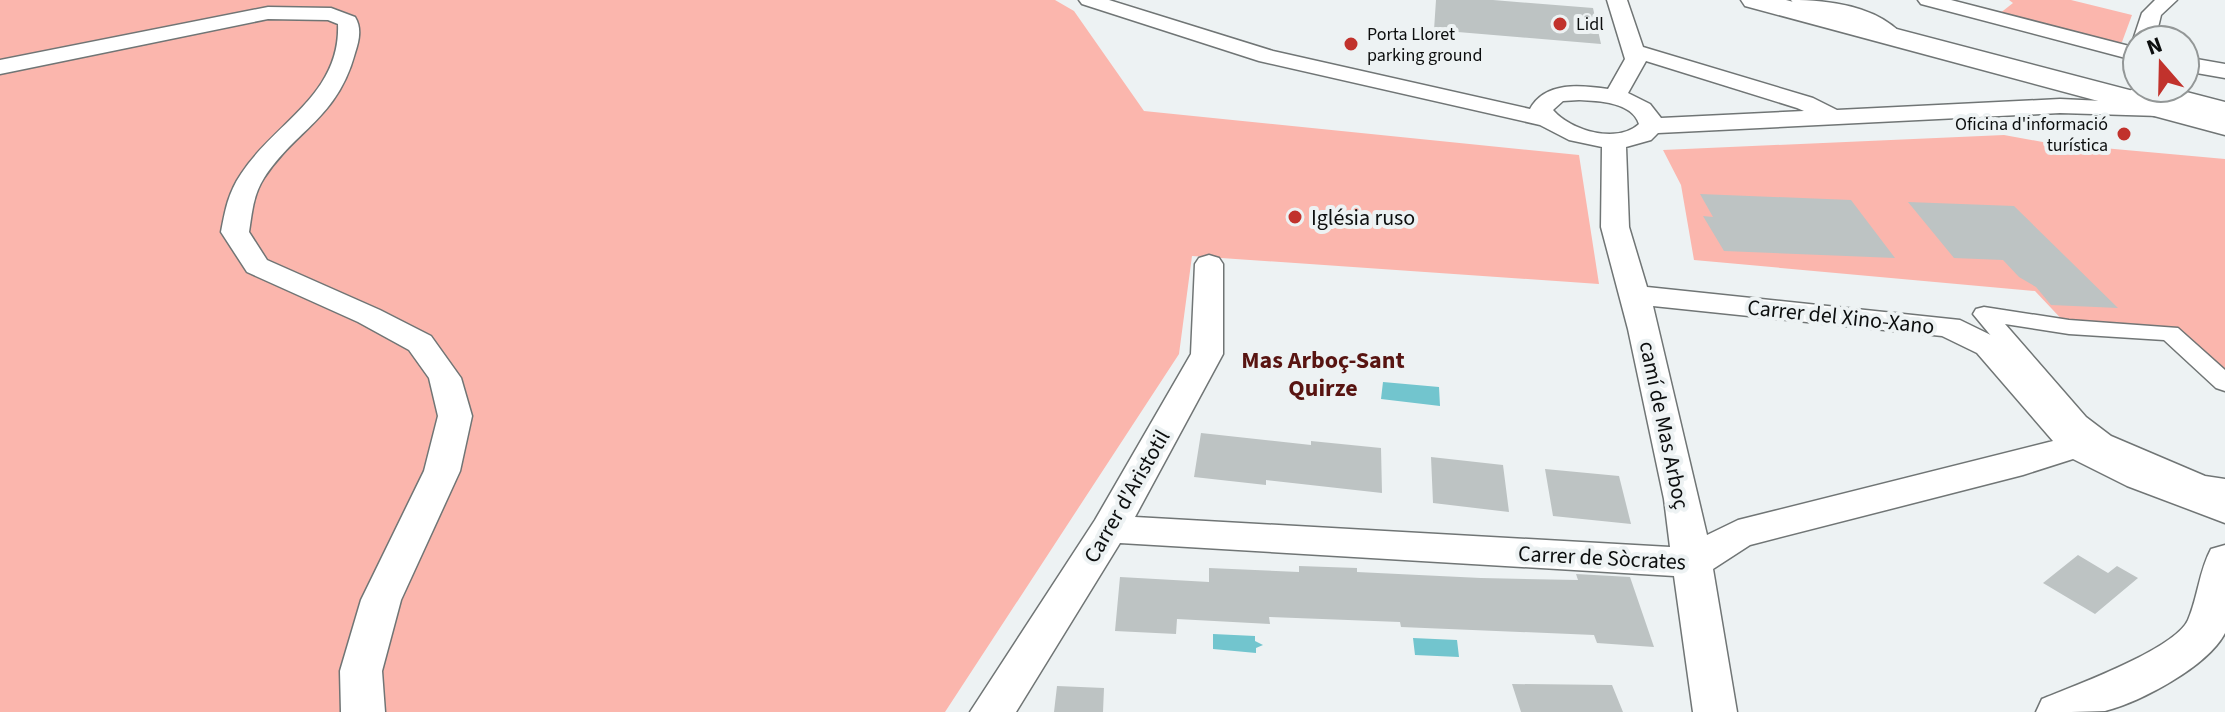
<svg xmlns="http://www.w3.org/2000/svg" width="2225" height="712" font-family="'Source Sans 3',sans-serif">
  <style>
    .green { fill: #fbb6ad }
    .water { fill: #72c5ce }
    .building { fill: #bdc3c3 }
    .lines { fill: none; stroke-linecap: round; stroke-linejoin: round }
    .pedestrian-casing { stroke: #707575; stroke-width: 3 }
    .minor-casing { stroke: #707575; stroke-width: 3 }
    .secondary-casing { stroke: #707575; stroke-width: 3 }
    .pedestrian { fill: #fff; fill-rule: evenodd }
    .minor { fill: #fff; fill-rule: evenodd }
    .secondary { fill: #fff; fill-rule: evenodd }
    .poi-dot { fill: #c1322c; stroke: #edf2f3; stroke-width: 3 }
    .labels { text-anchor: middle; stroke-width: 8; stroke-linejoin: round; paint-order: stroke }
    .far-poi-label { font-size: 18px; fill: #0c0e0e; stroke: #edf2f3; text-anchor: start }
    .poi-label { font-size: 22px; fill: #0c0e0e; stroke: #edf2f3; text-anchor: start }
    .street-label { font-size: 22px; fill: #0c0e0e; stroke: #edf2f3 }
    .neighbourhood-label { font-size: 24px; font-weight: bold; fill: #581411; stroke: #edf2f3 }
  </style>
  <rect width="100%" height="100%" fill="#edf2f3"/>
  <path class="green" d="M0,0H1055L1074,11L1144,111L1579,155L1599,284L1192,256L1179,354L945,712H0Z
    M2009,0H2071L2132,15L2122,42L2115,43L1999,14L2013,3Z
    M2004,135L2048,143L2225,159V383L2170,333L2069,327L2035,291L1694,260L1681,185L1663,150Z"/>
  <path class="water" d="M1383,382L1439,387L1440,406L1381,399Z
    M1213,634L1255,636V641L1263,645L1256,648V653L1213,649Z
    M1413,638L1457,640L1459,657L1415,655Z"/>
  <path class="building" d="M1436,0H1493L1593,8L1601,44L1434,30Z
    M1700,194L1851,200L1895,258L1724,251L1703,216L1713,217Z
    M1908,202L2014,206L2118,308L2051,305L2036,287L2019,277L2003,260L1954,258Z
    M1201,433L1311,445V441L1381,448L1382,493L1266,480V485L1194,477Z
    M1431,457L1503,465L1509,512L1433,503Z
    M1545,469L1619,476L1631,524L1553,516Z
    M2078,555L2108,573L2117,566L2138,578L2095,614L2043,583Z
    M1299,566L1357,568V572L1481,578L1578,580L1576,574L1630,577L1654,647L1597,643L1594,635L1401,627L1400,622L1269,617L1270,624L1177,619L1176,634L1115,631L1120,577L1209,582V568L1299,572Z
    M1512,684L1612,685L1623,712H1521Z
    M1057,686L1104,688L1103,712H1054Z"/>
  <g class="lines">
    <g class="pedestrian-casing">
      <path id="pedestrian" d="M1984,307L2069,320L2178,328L2225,370V391L2216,388L2164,340L2069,334L2005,324L2086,417L2111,436L2205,476L2225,479V497L2190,492L2093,448L2068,429L1973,314L1976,309Z"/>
    </g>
    <g class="minor-casing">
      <path id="minor" d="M1079,0H1109L1273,51L1530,109C1545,81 1581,85 1608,89L1625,59L1607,0H1627L1643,47L1813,98L1837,110L2060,99L2168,104L2172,109L2168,114L2160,116L2060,113L1658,133L1651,140L1626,147L1629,227L1647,287L1960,320L1999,339L2088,438L2153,468L2225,496V523L2127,486L2073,459L2023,475L1750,545L1713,569L1737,712H1693L1674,576L1120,543L1016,712H970L1095,520L1191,354L1195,264L1199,258L1209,255L1219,258L1223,264V354L1135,517L1670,547L1664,499L1628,329L1601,227L1602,147L1569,140L1540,125L1259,61L1082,4ZM1646,61L1797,108L1804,111L1661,118L1650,104L1628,93ZM1579,100C1599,101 1632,102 1639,124C1617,144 1571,131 1553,110L1563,101ZM1653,306L1942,336L1977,353L2053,441L1738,520L1707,535Z
        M1791,0C1830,0 1880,6 1906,39L1902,43H1888L1866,25L1794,4Z
        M1918,0H1951L2137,48V61L1921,4Z
        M2155,0H2177L2161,15L2155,40H2137V44L2133,40L2142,13Z
        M268,7L331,8L355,17C362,28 359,41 355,53C337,119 296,129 264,178C253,195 252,213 249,232L267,260L380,310L431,336L461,378L472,416L460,471L401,600L382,671L385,712H341L340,671L361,600L424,471L438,416L429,378L409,350L358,322L247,272L221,232C225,211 228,193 241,174C274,123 341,95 338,24L328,20L268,19L0,74V60Z
        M2185,57L2225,64V78L2185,71Z
        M2137,86L2171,88L2225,102V116L2167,101L2130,98L2127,93Z
        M2225,545V633C2208,666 2141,702 2105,711C2085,712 2057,712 2036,712L2042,699C2074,686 2175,649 2188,620C2198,597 2199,571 2211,549Z"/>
    </g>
    <g class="secondary-casing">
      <path id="secondary" d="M1741,0H1786L2225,115V135L1745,6Z"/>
    </g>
    <use href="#pedestrian" class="pedestrian"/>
    <use href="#minor" class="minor"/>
    <use href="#secondary" class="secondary"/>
  </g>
  <g class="poi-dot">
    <circle cx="1560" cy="24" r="8"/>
    <circle cx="1351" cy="44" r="8"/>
    <circle cx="2124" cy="134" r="8"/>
    <circle cx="1295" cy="217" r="8"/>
  </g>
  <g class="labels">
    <g class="far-poi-label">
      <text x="1576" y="30">Lidl</text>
      <text x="1367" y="40">Porta Lloret<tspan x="1367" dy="21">parking ground</tspan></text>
      <text x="2108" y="130" text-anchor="end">Oficina d'informació<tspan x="2108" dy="21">turística</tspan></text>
    </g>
    <g class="poi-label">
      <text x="1311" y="225">Iglésia ruso</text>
    </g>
    <g class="street-label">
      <text transform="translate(1841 316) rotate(6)" y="8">Carrer del Xino-Xano</text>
      <text transform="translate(1665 425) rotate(78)" y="8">camí de Mas Arboç</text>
      <text transform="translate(1126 496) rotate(-60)" y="8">Carrer d'Aristotil</text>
      <text transform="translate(1602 557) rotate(3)" y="8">Carrer de Sòcrates</text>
    </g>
    <g class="neighbourhood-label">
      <text x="1323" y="368">Mas Arboç-Sant<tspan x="1323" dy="28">Quirze</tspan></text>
    </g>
  </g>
  <g transform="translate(2161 64) rotate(340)"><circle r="38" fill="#edf2f3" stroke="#939797" stroke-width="2"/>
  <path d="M0-6L14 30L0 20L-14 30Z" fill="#c1322c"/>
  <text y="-12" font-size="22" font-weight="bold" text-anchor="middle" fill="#0c0e0e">N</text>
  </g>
</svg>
